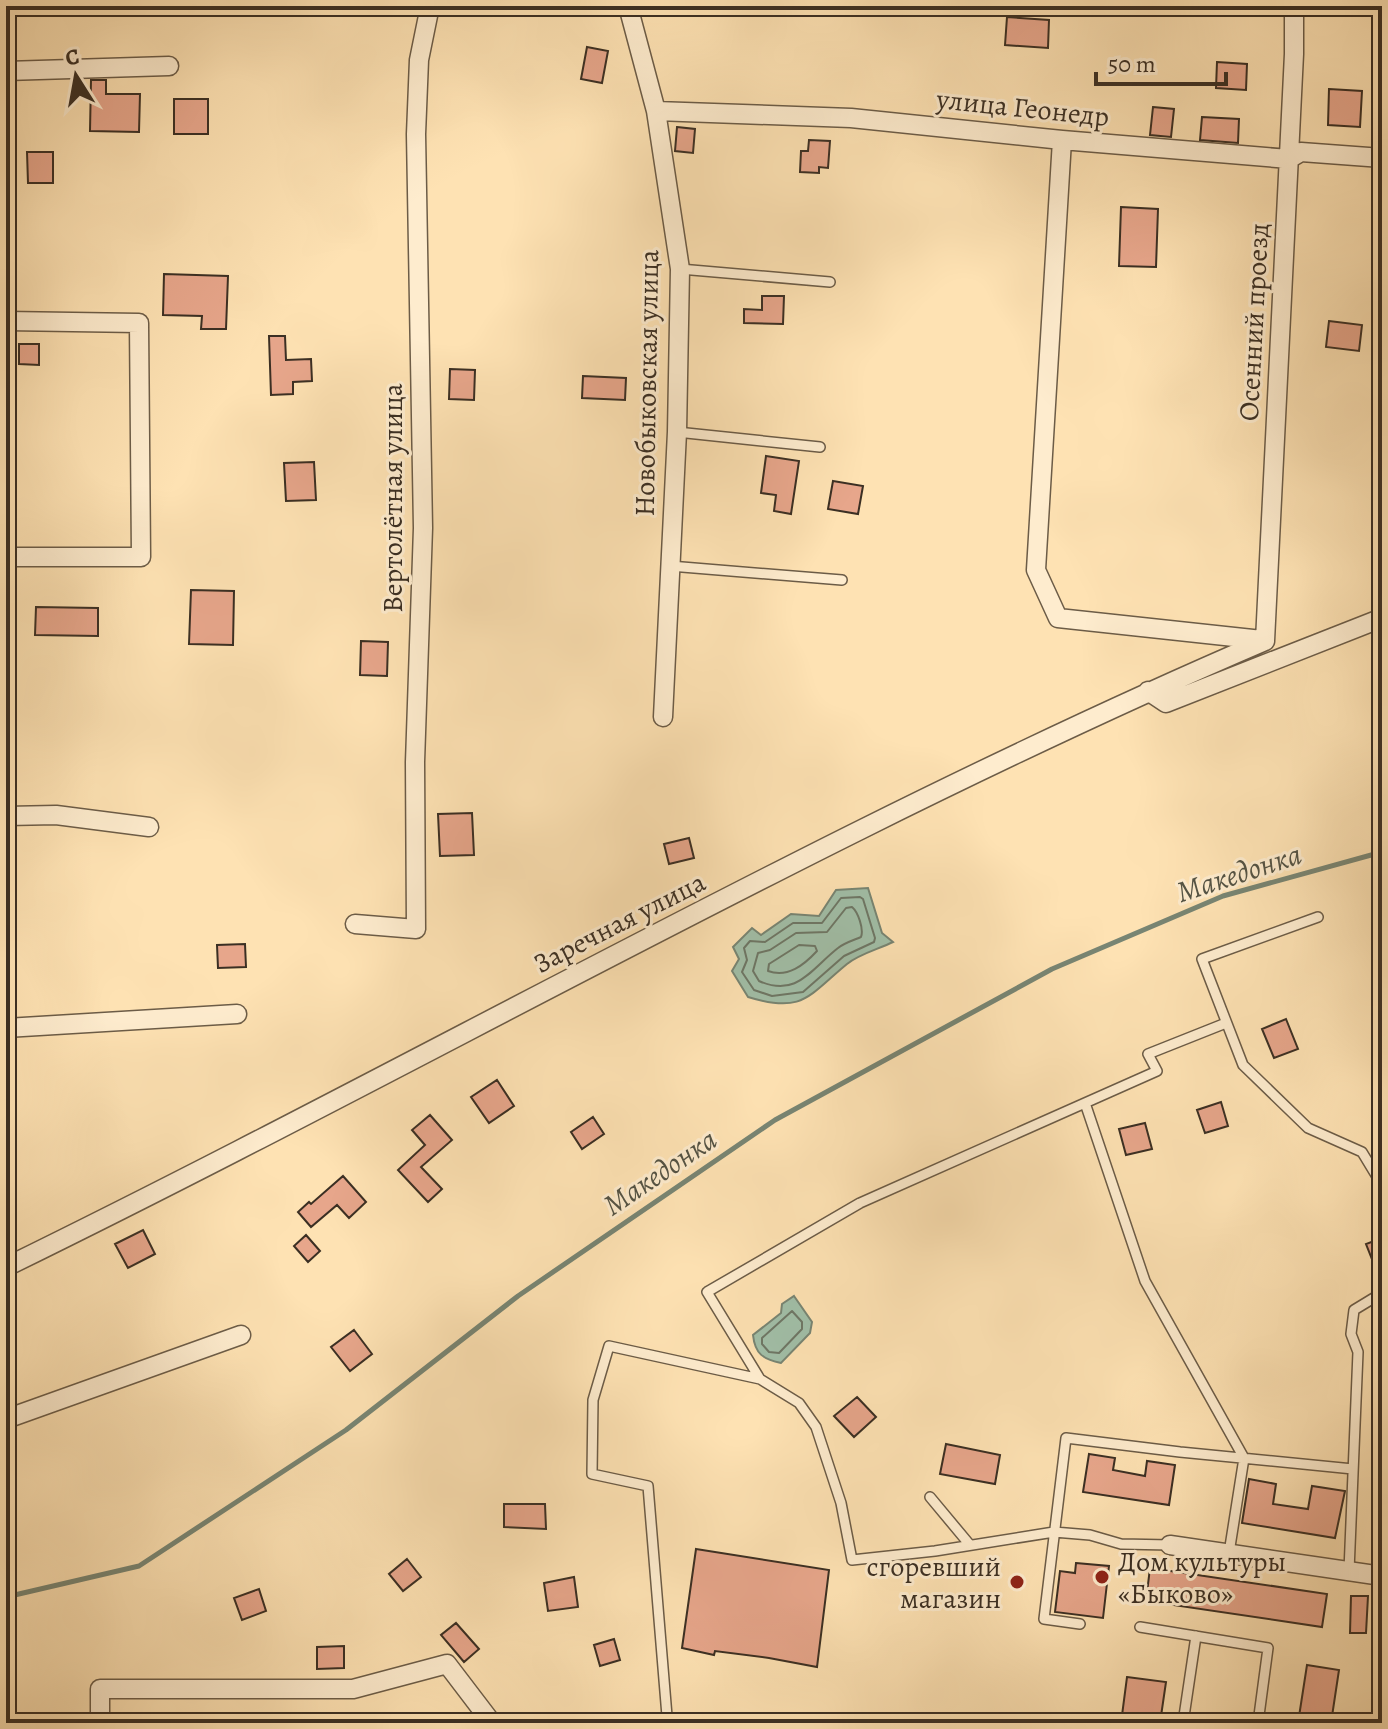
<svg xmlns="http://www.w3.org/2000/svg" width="1388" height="1729" font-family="Alegreya,serif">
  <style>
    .water { fill: #a1bfa8; stroke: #788573; stroke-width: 2 }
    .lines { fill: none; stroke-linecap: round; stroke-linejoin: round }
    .shore { stroke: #6e7766; stroke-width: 2 }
    .stream { stroke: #788573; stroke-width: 5 }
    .building { fill: #e7a68b; stroke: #3b2f23; stroke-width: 2 }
    .service-casing { stroke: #6c5c47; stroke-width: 12 }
    .minor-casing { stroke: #6c5c47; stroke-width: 21 }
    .service { stroke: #feecce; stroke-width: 9 }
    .minor { stroke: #feecce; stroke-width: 18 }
    .poi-dot { fill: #8f2418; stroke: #feecce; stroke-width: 3 }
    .labels { text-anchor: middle; stroke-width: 6; stroke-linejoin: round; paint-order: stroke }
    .street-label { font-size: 28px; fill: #3b2f23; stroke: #feecce }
    .poi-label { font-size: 28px; fill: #3b2f23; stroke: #feecce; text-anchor: start }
    .water-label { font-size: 30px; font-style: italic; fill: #545344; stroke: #feecce }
  </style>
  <rect width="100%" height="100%" fill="#fee2b3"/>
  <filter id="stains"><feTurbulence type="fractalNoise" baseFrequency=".0025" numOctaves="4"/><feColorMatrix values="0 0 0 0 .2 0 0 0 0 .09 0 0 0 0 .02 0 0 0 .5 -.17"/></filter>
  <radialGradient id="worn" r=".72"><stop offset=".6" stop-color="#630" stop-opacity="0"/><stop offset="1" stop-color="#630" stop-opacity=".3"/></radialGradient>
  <path class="water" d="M868,888L882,933L893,942C879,949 859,954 847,964C808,996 803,1014 748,997L732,971L739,959L733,947L752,928L761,935L791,914L819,916L836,890Z
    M794,1296L812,1322L810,1333L781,1363C763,1359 755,1354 753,1335L781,1313L782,1304Z"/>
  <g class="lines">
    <path class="shore" d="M860,897L863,899L875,938L874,942L844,956L803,992L772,996L754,990L742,972L747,960L744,948L750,941L765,942L793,923H822L841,898Z
      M852,907C858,912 864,929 861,937C854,940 844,943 838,948C811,969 797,998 759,981L753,971L758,953L770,950L796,933L827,932L846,908Z
      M799,945L815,946L817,951C804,965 788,978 768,971L769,964Z
      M792,1311L802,1322V1329L779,1353L769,1352L762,1344V1338Z"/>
    <path class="stream" d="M6,1597L139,1566L346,1430L518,1296L775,1120L1052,969L1223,896L1382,852"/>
  </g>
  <path class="building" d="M1007,17L1049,20L1048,48L1005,45Z
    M587,47L608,51L602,83L581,79Z
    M1217,62L1247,64L1246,90L1216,88Z
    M91,80H106V94H140L139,132L90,131Z
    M1329,89L1362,91L1360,127L1328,125Z
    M174,99H208V134H174Z
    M1153,107L1174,109L1171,137L1150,135Z
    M1202,117L1239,119L1238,143L1200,140Z
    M677,127L695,129L693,153L675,151Z
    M809,140L830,141L828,168L819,167V173L800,172L801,151H808Z
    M27,152H53V183H28Z
    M1121,207L1158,209L1156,267L1119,266Z
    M164,274L228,276L226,329H201L202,316L163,315Z
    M762,296H784L783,324L744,323V309L762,310Z
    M1329,321L1362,325L1359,351L1326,347Z
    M269,336H285L286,360L311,359L312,381L293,382V394L271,395Z
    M19,344H39V365L19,364Z
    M450,369L475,370L474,400L449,399Z
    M583,376L626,378L625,400L582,398Z
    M766,456L799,461L791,514L774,511L776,495L761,493Z
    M314,462L316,500L286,501L284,463Z
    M833,481L863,486L858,514L828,509Z
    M191,590L234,591L233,645L189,644Z
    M36,607L98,608V636L35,635Z
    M361,641L388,642L387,676L360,675Z
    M472,813L474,855L440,856L438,814Z
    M689,838L694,858L669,864L664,844Z
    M245,944L246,967L218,968L217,945Z
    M1286,1019L1298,1049L1274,1058L1262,1029Z
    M497,1080L514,1106L489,1123L471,1097Z
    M1221,1102L1228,1126L1205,1133L1197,1110Z
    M430,1115L452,1140L421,1167L442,1189L428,1202L398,1170L425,1145L412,1130Z
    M593,1117L604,1134L582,1149L571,1132Z
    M1145,1123L1152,1149L1126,1155L1119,1129Z
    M343,1176L366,1202L349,1218L337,1205L311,1227L298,1212L309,1202L311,1204Z
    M143,1230L155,1254L128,1268L115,1244Z
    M306,1235L320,1251L308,1262L294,1246Z
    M1382,1238V1282H1381L1366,1244Z
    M354,1330L372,1354L350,1371L331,1347Z
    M857,1397L876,1417L854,1437L834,1416Z
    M946,1444L1000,1455L995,1484L940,1474Z
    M1089,1454L1115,1458L1113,1470L1145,1476L1147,1461L1175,1465L1169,1505L1083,1492Z
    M1249,1479L1276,1484L1273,1504L1308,1509L1312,1486L1345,1491L1335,1538L1242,1523Z
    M504,1504H545L546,1529L504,1527Z
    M696,1549L829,1570L817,1667L769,1658L715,1651L714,1655L682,1648Z
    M407,1559L421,1577L403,1591L389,1574Z
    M1076,1563L1109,1566L1103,1618L1055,1612L1060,1571L1075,1573Z
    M1150,1568L1327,1594L1322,1627L1146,1601Z
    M574,1577L578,1607L548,1611L544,1583Z
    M259,1589L266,1611L242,1620L234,1598Z
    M1351,1596H1368L1366,1633H1350Z
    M456,1623L479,1649L464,1662L441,1635Z
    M614,1639L620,1660L600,1666L594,1645Z
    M344,1646V1668L317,1669V1647Z
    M1307,1665L1339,1670L1331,1723H1298Z
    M1127,1677L1166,1682L1160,1723H1121Z"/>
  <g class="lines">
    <g class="service-casing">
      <path id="service" d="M680,269L830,282
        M677,432L820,447
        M670,566L842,580
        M1318,917L1202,959L1243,1065L1308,1128L1362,1152L1382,1185
        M1085,1103L1145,1281L1244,1458L1229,1553
        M930,1497L970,1545
        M1170,1545L1121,1544L1090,1535L1054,1532L935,1551L852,1560L841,1503L816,1427L799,1403L760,1379L707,1292L860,1203L1157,1071L1148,1054L1226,1023
        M1349,1571L1358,1352L1351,1334L1354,1310L1382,1293
        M1080,1624L1044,1619L1066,1438L1180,1452L1353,1469
        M1140,1627L1268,1648L1258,1723
        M667,1716L648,1486L592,1474L593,1400L609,1346L760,1379
        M1183,1723L1196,1636"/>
    </g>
    <g class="minor-casing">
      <path id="minor" d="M628,6L656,111L680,269L677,432L663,717
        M6,71L169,66
        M656,111L851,118L1062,140L1289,159L1301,152L1382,158
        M1062,140L1036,570L1058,618L1262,640
        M6,321L139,323L141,557H6
        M1265,641L1294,54V6
        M1148,691L1166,703L1382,618
        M6,816L56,815L149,827
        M355,924L416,929L415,762L423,528L416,134L419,60L430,6
        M6,1028L237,1014
        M6,1267C427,1061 834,826 1265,641
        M6,1419L241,1335
        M1170,1545L1382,1576
        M100,1723V1689H353L447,1664L492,1723"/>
    </g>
    <use href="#service" class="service"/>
    <use href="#minor" class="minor"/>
  </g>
  <g class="poi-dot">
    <circle cx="1102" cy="1577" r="8"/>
    <circle cx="1017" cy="1582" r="8"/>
  </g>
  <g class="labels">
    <g class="street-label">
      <text transform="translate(1023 107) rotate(6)" y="10">улица Геонедр</text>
      <text transform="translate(1253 322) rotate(-87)" y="10">Осенний проезд</text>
      <text transform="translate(646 383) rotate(-89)" y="10">Новобыковская улица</text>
      <text transform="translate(392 498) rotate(-90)" y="10">Вертолётная улица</text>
      <text transform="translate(619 922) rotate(-27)" y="10">Заречная улица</text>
    </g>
    <g class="poi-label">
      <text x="1118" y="1571">Дом культуры<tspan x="1118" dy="32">«Быково»</tspan></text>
      <text x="1001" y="1576" text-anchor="end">сгоревший<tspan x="1001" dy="32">магазин</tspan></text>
    </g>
    <g class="water-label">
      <text transform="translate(1239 873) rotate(-18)" y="10">Македонка</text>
      <text transform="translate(660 1172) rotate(-34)" y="10">Македонка</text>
    </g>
  </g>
  <rect width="1388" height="1729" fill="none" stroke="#fee2b3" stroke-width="32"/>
  <rect x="8" y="8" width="1372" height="1713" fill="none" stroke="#3b2f23" stroke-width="4"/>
  <rect x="16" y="16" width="1356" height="1697" fill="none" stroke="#3b2f23" stroke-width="2"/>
  <g transform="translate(76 76) rotate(349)" stroke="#feecce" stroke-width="6" paint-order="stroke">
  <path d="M0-6L14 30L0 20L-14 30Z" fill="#3b2f23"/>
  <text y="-12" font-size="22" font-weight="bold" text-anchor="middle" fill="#3b2f23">С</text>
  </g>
  <path d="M1096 72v12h130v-12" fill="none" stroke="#3b2f23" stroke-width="4"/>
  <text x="1108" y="72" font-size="24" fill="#3b2f23" stroke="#feecce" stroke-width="6" paint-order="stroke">50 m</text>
  <rect width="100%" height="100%" filter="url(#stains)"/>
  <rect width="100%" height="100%" fill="url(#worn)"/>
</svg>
